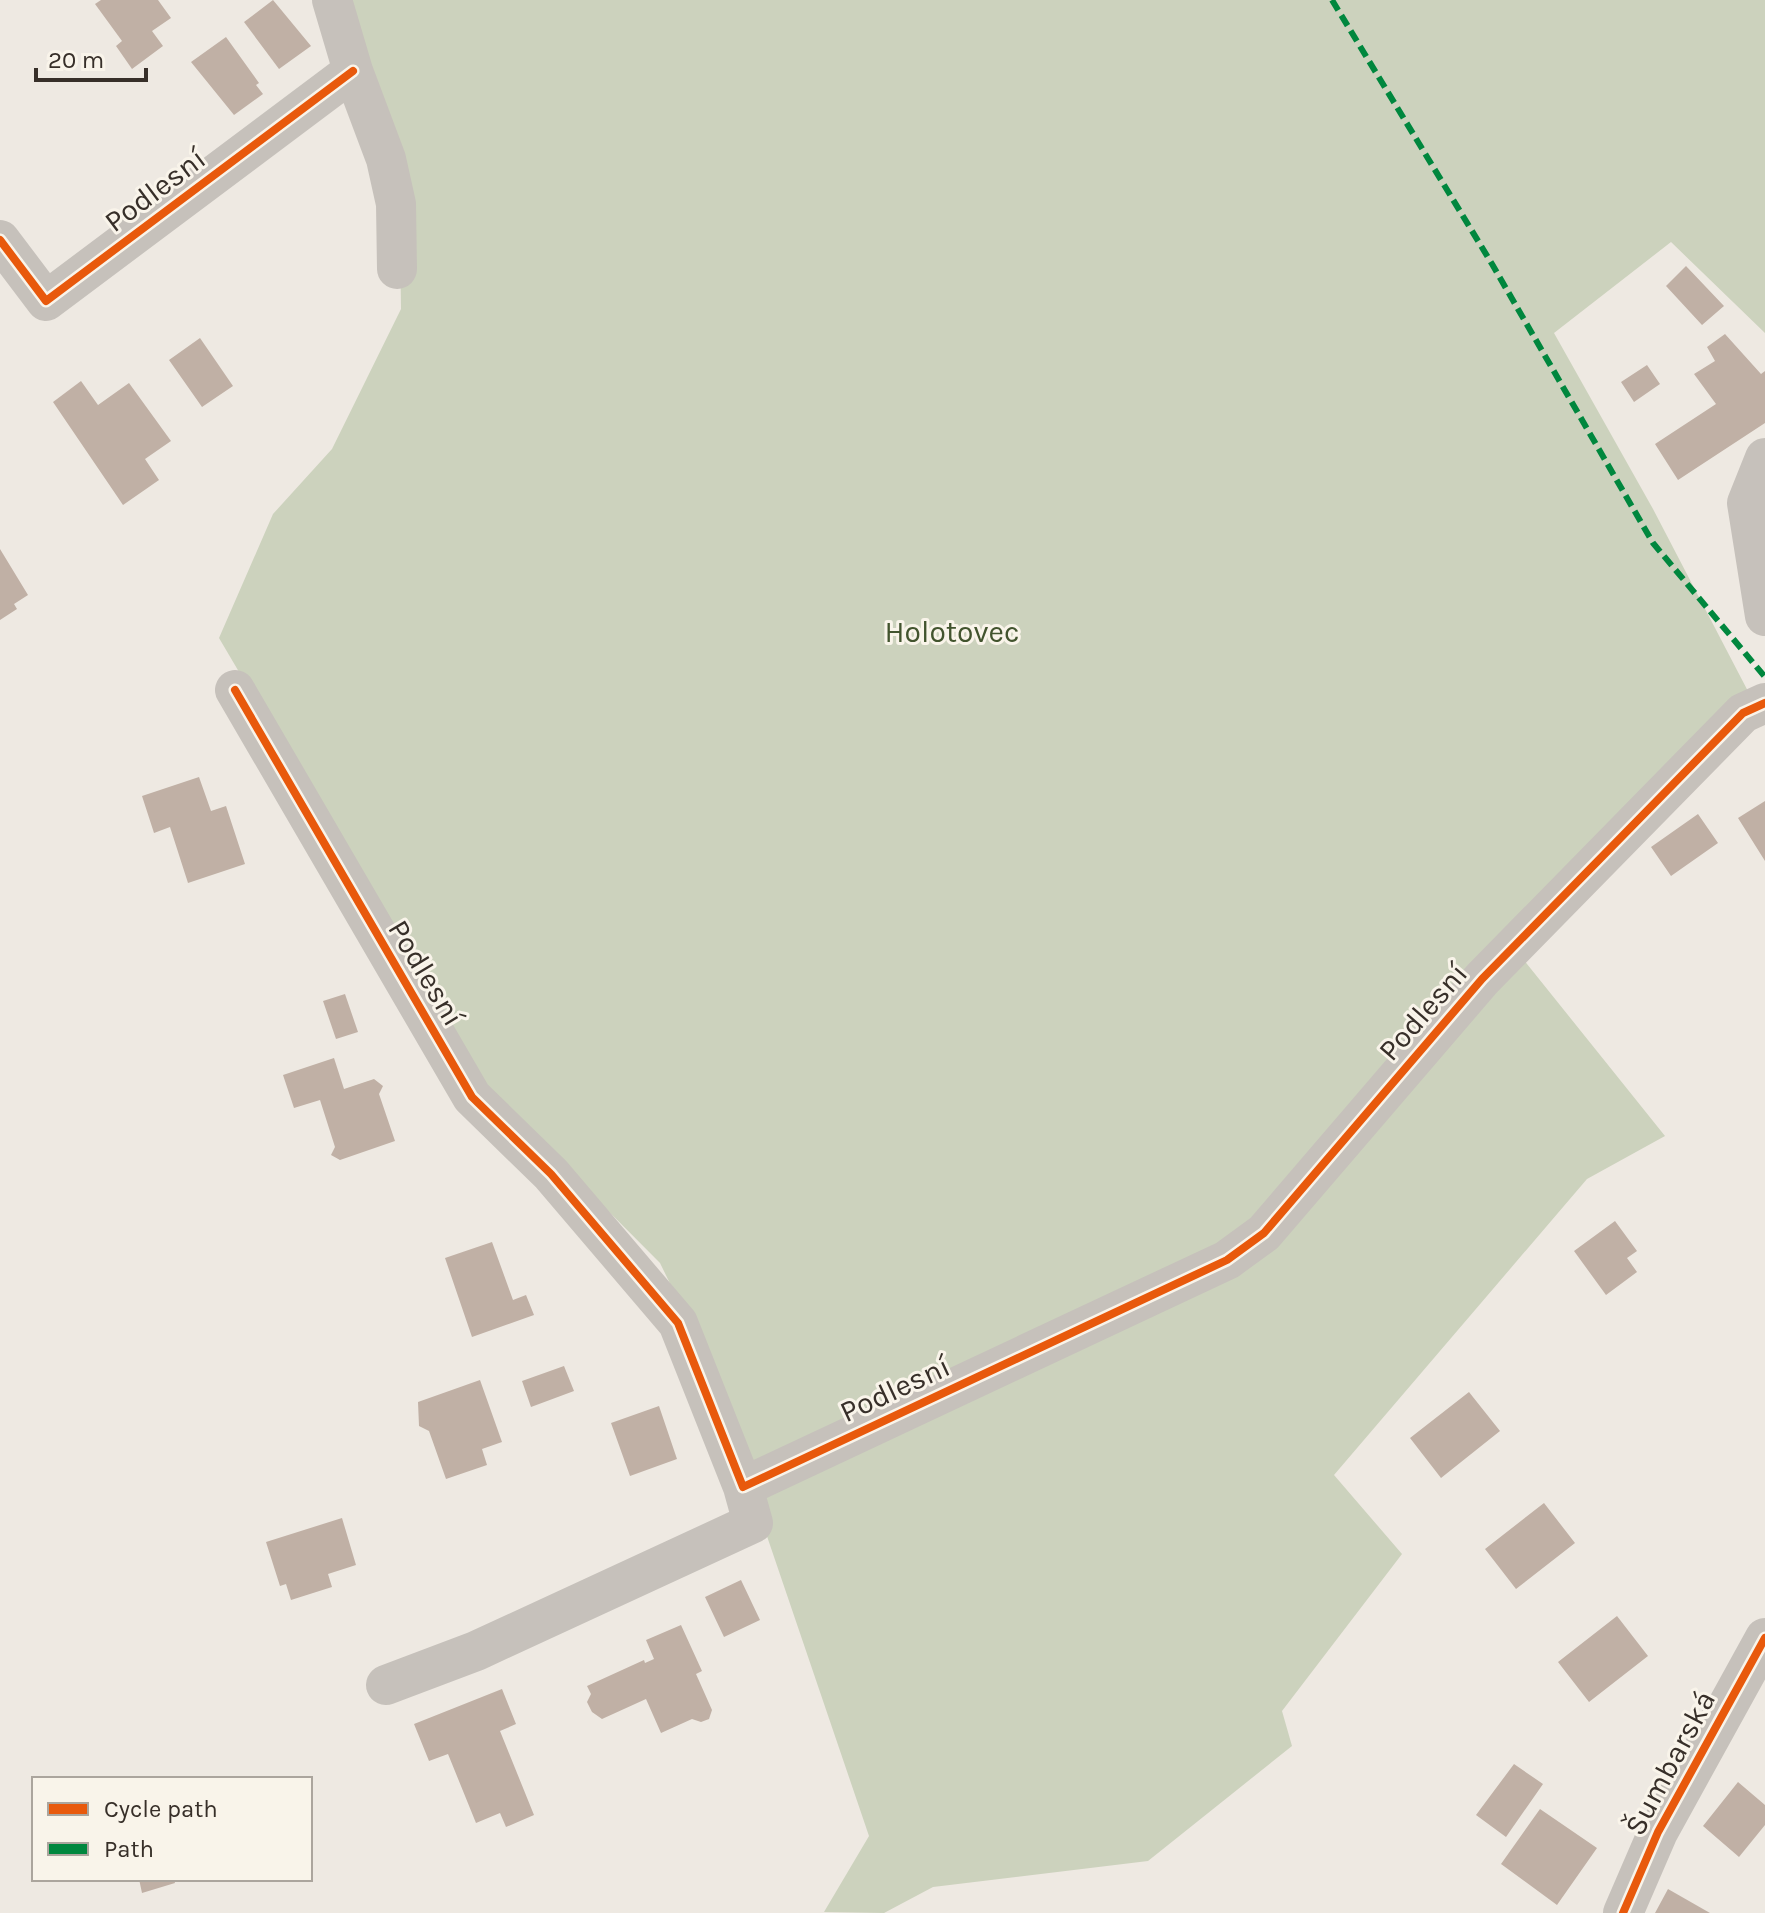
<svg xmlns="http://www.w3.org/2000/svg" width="1765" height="1913" font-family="Karla,sans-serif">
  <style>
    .green { fill: #ccd2bd }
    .building { fill: #c0b0a5 }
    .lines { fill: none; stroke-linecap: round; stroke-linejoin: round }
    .street { stroke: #c6c1bb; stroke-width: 40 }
    .quiet { stroke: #00873e; stroke-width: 6; stroke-dasharray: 12 6; stroke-linecap: butt }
    .cycleway-casing { stroke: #f9f4ea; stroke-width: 13 }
    .cycleway { stroke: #e8590c; stroke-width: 8 }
    .labels { text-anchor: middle; stroke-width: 6; stroke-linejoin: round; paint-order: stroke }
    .street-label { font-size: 30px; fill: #372f29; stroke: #f9f4ea }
    .park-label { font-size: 30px; fill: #42542e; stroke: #f9f4ea }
  </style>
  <rect width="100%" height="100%" fill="#eee9e2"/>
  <path class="green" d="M343,0H1765V333L1671,242L1554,333L1653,509L1763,720L1519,954L1665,1136L1587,1179L1334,1475L1402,1554L1282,1711L1292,1746L1148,1861L933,1887L884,1913L824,1912L869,1836L706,1357L660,1263L483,1085L219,638L273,514L332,449L401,309L399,162Z"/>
  <path class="building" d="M101,0H158L171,18L152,31L163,46L132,69L116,46L122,41L95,4Z
    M273,0L311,46L279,69L244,22Z
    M226,37L259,83L256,85L263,94L234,115L191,62Z
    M1686,266L1724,306L1702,325L1666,286Z
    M1725,334L1761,374L1765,371V423L1678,480L1655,444L1716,404L1694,374L1715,361L1707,347Z
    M200,338L233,386L202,407L169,360Z
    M1647,365L1660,384L1634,402L1621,382Z
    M81,381L98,405L129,383L171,441L145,459L159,480L123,505L53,402Z
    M0,549L28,595L14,604L17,609L0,620Z
    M199,777L211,811L226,806L245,864L188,883L170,827L154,833L142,796Z
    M1765,801V861L1738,818Z
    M1698,814L1718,843L1671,876L1651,847Z
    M345,994L358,1032L336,1039L323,1001Z
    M334,1058L344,1089L374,1079L383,1086L379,1094L395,1141L340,1160L331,1155L335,1147L320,1100L294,1108L283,1075Z
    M1615,1221L1637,1251L1627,1258L1637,1272L1606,1295L1574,1251Z
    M492,1242L513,1300L526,1295L534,1315L472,1337L445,1258Z
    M564,1366L574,1391L531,1407L522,1381Z
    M480,1380L502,1442L482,1449L487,1465L446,1479L429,1431L419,1426L418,1402Z
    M1469,1392L1500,1431L1441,1478L1410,1438Z
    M659,1406L677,1459L630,1476L611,1423Z
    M1544,1503L1575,1543L1516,1589L1485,1549Z
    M342,1518L356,1565L328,1574L332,1587L291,1600L286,1584L280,1586L266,1542Z
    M741,1580L760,1620L724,1637L705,1597Z
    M1617,1616L1648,1656L1589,1702L1558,1662Z
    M681,1625L702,1671L696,1674L712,1710L709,1719L701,1722L692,1719L661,1733L646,1699L602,1719L592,1712L587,1702L591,1694L587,1686L644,1660L645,1663L654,1659L646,1640Z
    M502,1689L516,1724L500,1731L534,1815L506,1827L500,1813L476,1823L448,1754L429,1761L414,1724Z
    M1514,1764L1543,1784L1506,1837L1476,1815Z
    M1738,1782L1765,1805V1825L1739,1857L1703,1826Z
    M1540,1809L1597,1848L1557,1905L1501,1864Z
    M139,1879H174L175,1883L142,1893Z
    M1668,1889L1710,1913H1655Z"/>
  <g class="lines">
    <path class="street" d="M332,0L353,71L386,159L396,204L397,269
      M0,240L46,301L353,71
      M1765,458L1747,503L1765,616
      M235,690L472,1097L551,1174L678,1323L743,1487L1227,1260L1264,1233L1482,979L1743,713L1765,703
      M386,1685L476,1651L753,1523L743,1487
      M1623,1913L1658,1832L1765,1638"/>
    <path class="quiet" d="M1332,0L1492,264L1653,543L1765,677"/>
    <g class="cycleway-casing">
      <path id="cycleway" d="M0,240L46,301L353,71
        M235,690L472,1097L551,1174L678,1323L743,1487L1227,1260L1264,1233L1482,979L1743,713L1765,703
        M1623,1913L1658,1832L1765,1638"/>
    </g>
    <use href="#cycleway" class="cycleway"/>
  </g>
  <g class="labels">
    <g class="street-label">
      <text transform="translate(155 190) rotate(-37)" y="10">Podlesní</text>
      <text transform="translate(426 973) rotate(59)" y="10">Podlesní</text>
      <text transform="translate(1423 1012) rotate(-49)" y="10">Podlesní</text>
      <text transform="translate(895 1389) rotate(-25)" y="10">Podlesní</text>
      <text transform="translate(1670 1763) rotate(-62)" y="10">Šumbarská</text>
    </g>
    <g class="park-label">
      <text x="952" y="642">Holotovec</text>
    </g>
  </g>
  <rect x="32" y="1777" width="280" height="104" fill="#f9f4ea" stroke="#aba59d" stroke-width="2"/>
  <rect x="48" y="1803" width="40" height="12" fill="#e8590c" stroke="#aba59d" stroke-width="2"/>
  <text x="104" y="1817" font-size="24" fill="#372f29">Cycle path</text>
  <rect x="48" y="1843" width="40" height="12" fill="#00873e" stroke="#aba59d" stroke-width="2"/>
  <text x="104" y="1857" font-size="24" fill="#372f29">Path</text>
  <path d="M36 68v12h110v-12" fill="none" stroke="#372f29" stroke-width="4"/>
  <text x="48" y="68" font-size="24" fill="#372f29" stroke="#f9f4ea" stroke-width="6" paint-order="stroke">20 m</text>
</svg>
